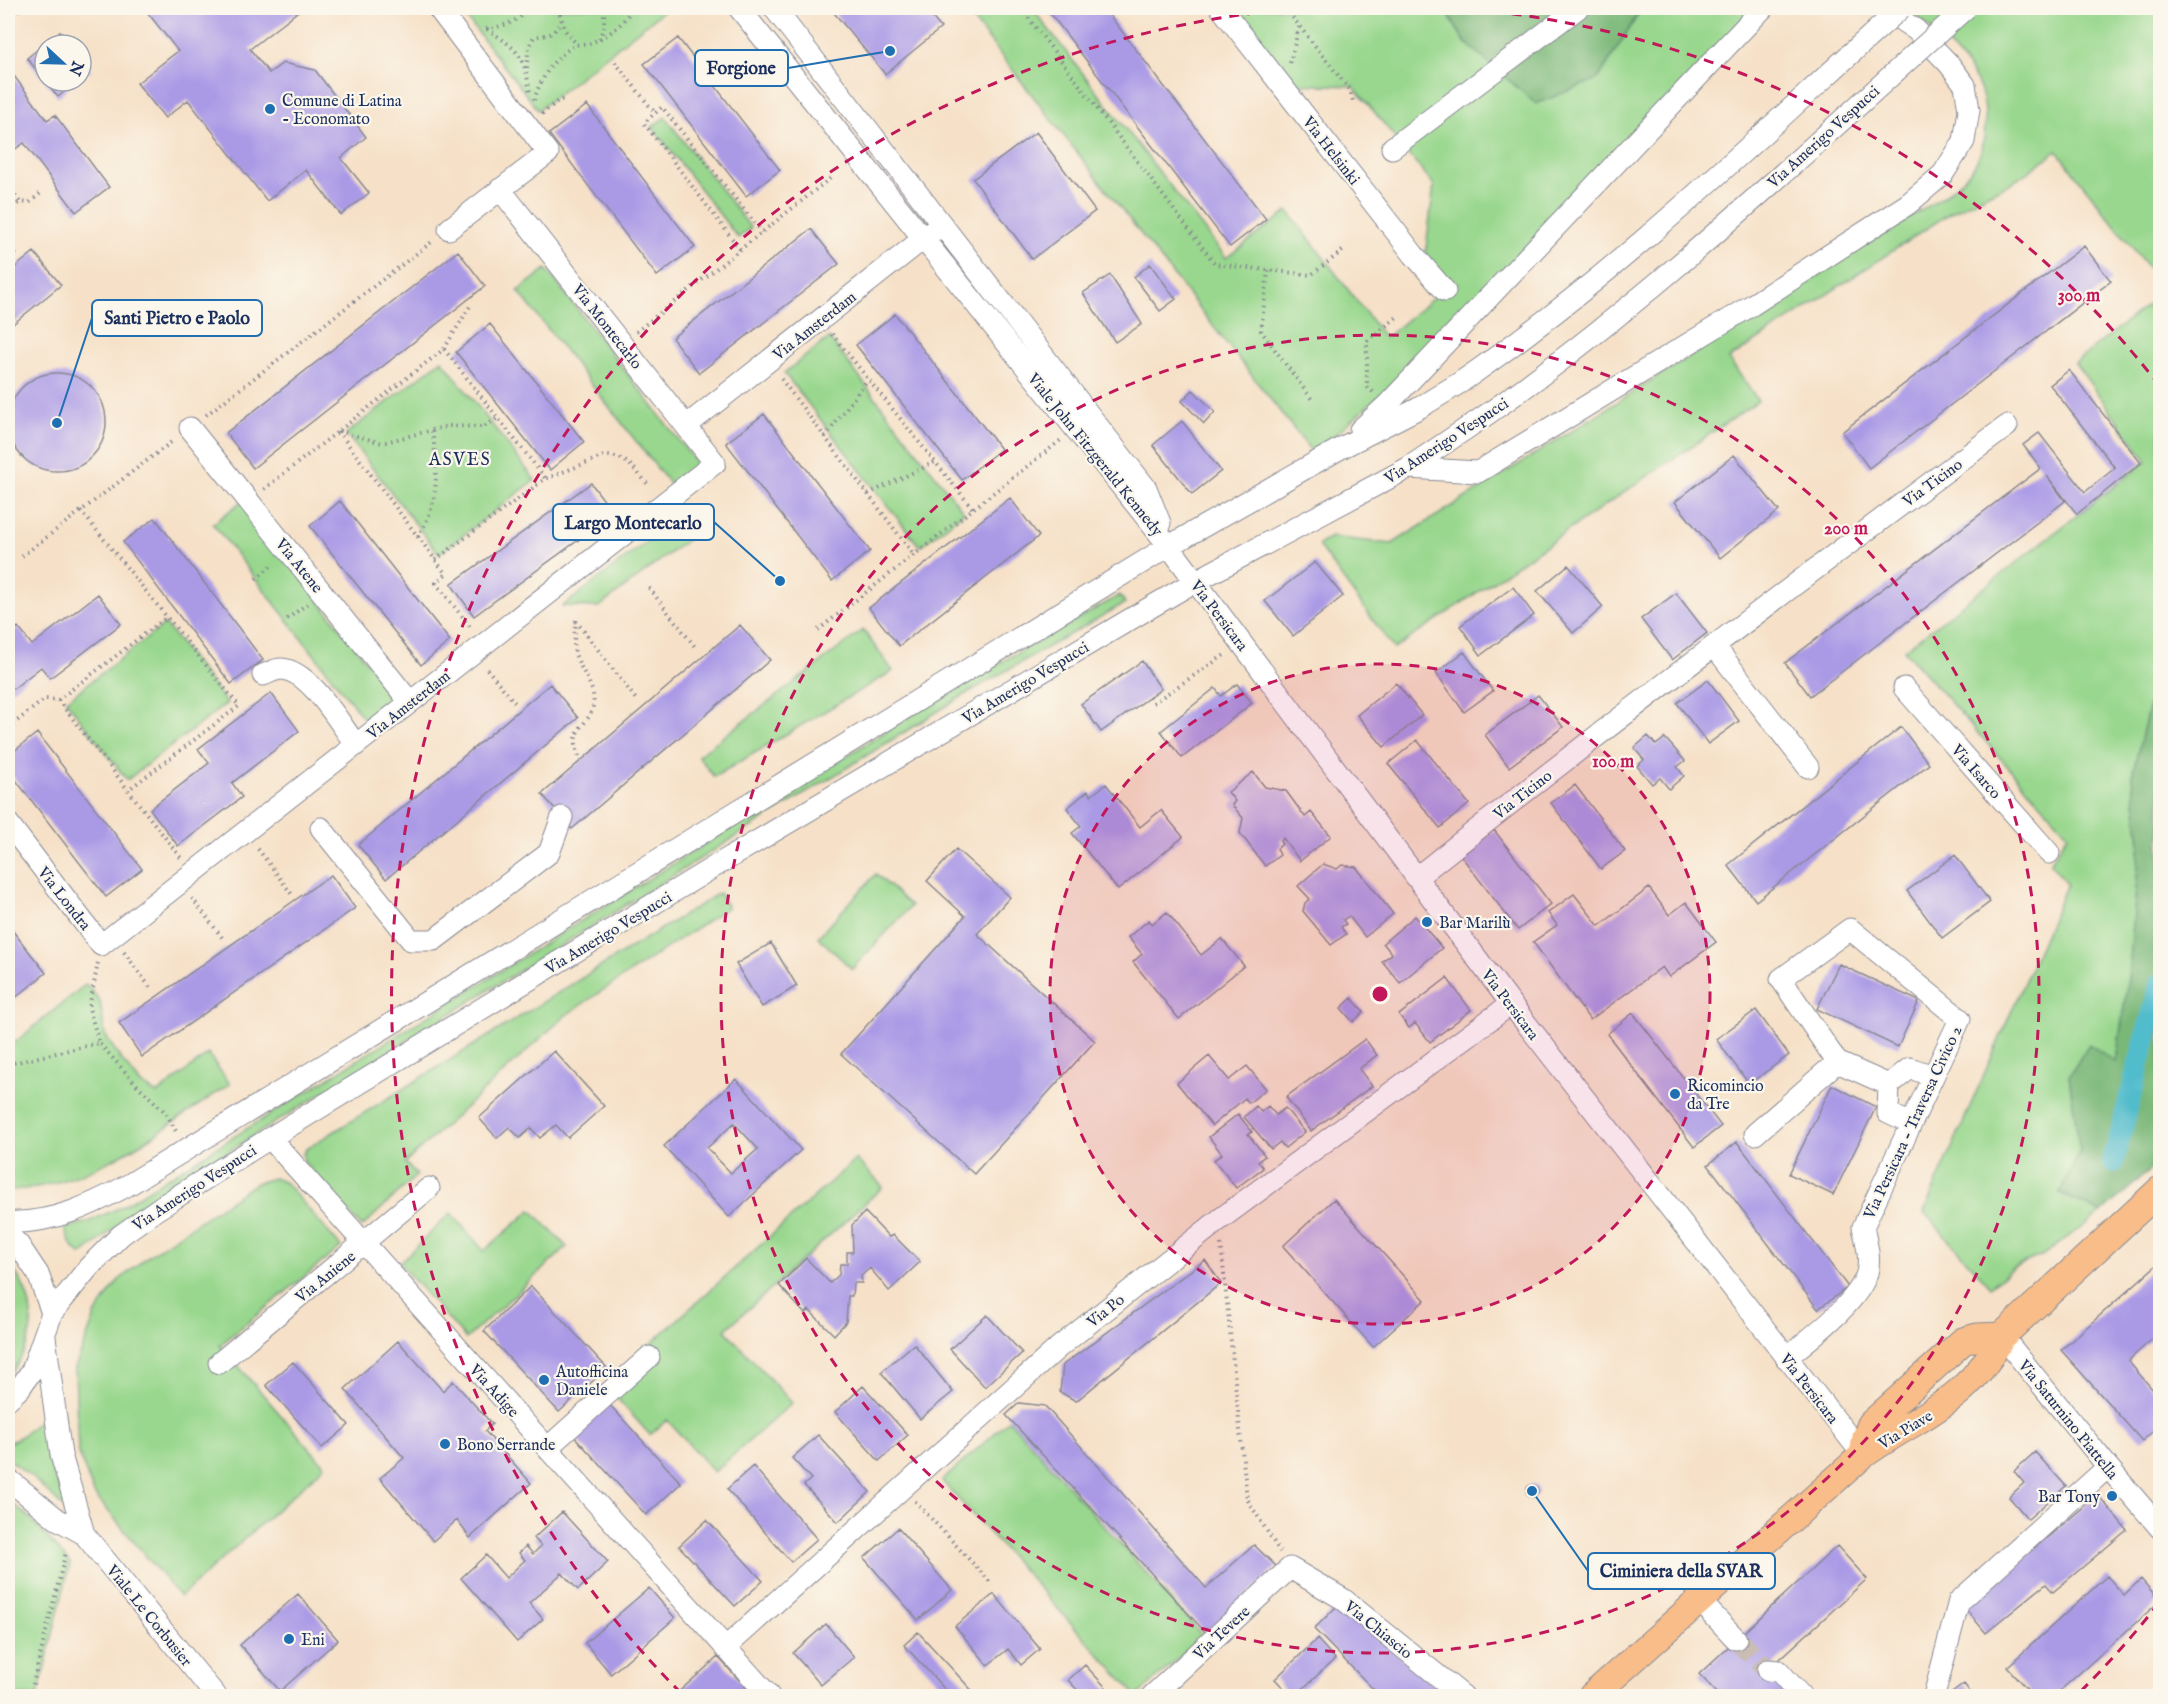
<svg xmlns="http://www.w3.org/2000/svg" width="2168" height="1704" font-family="'IM FELL English',serif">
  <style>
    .green { fill: #98d78d; stroke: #5a8376; stroke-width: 1.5 }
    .forest { fill: #7ab878; stroke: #4a746b; stroke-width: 1.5 }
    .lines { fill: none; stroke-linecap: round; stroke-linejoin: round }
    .canal { stroke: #51bccc; stroke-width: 22 }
    .building { fill: #aa9ae6; fill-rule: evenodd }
    .minor-tunnel { stroke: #cabdb3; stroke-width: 21; stroke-dasharray: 21 10; stroke-linecap: butt }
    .minor-casing { stroke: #888893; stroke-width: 23 }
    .major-casing { stroke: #888893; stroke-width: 29 }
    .path { stroke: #888893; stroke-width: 4; stroke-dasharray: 1.5 4.5; stroke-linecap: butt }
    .minor { stroke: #fff; stroke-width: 21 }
    .major { stroke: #f8bd89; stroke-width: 27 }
    .minor-bridge-casing { stroke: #888893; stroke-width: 23; stroke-linecap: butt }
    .minor-bridge { stroke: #fff; stroke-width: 21 }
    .ring { fill: none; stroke: #c2185b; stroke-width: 3; stroke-dasharray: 10 8 }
    .poi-dot { fill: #1f6fb2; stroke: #fbf7ec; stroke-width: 2 }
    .labels { text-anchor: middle; stroke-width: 4.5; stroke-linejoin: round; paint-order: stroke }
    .poi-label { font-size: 16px; fill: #1b2f5e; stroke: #fbf7ec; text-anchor: start }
    .street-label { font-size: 16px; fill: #1b2f5e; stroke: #fbf7ec }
    .neighbourhood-label { font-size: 18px; letter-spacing: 1.5px; fill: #1b2f5e; stroke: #fbf7ec }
    .centre { fill: #c2185b; stroke: #fbf7ec; stroke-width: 3 }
    .ring-label { font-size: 18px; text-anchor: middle; font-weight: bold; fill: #c2185b; stroke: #fbf7ec; stroke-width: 4.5; stroke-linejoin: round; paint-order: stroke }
    .leader { fill: none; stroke: #1f6fb2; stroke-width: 2 }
    .callout-dot { fill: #1f6fb2; stroke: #fbf7ec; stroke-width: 2 }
    .callout { fill: #fbf7ec; stroke: #1f6fb2; stroke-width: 2 }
    .callout-label { font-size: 18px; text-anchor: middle; font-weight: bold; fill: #1b2f5e }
  </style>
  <rect width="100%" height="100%" fill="#fbf7ec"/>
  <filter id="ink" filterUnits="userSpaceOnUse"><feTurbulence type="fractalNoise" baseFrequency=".0167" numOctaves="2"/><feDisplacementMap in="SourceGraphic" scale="12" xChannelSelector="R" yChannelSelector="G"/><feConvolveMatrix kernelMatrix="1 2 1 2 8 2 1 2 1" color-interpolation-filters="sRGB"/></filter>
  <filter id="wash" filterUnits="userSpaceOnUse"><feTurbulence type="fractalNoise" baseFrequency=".008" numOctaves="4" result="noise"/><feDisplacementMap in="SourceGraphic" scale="24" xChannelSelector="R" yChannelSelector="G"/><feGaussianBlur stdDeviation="1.35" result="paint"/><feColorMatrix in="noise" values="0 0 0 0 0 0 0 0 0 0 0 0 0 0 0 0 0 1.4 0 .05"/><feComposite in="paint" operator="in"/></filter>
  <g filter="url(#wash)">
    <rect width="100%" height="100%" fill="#f6e1c8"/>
    <path class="green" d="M459,8L496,14L505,8H667L538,110Z
      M964,8H1032L1226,258L1288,211L1385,338L1449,285L1425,256L1434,185L1353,86L1292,84L1233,8H1444L1466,44L1598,79L1642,8H1755L1409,370L1331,438L1311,451Z
      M1908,8H2160V283L2057,151L2018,179L1950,213L1729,359L1758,401L1394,649L1318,545L1331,537L1392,544L1941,198C1953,188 1965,180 1974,166C1988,144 1989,105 1977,82C1962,53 1931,30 1908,8Z
      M665,117L751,228L738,238L652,127Z
      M546,269L699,466L672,487L518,291Z
      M2160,295V660L2132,776L2140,842L2129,972L2116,1062L2069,1076L2080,1151L2060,1193L2101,1213L2043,1255L2013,1267L1990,1287L1924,1212L2067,884L2050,863L2068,834L1904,650L2147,461L2075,363Z
      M829,338L964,512L920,547L784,373Z
      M442,360L535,480L439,554L346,434Z
      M242,501L397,701L368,724L213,524Z
      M682,515L696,533L599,607L563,606Z
      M1120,595L1125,603L969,692L176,1184L120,1224L81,1255C72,1248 67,1239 65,1228L88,1222L121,1207L962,684Z
      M165,624L227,703L127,780L66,701Z
      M863,630L893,671L714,777L698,756Z
      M876,874L911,906L852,969L818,937Z
      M719,893L728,907L566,1015L405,1163L417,1175L362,1227L304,1162L303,1155L306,1149Z
      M86,984L100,1001L105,1035L120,1058L141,1084L157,1094L208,1054L230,1084C163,1128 91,1188 8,1190V1048Z
      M856,1159L883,1187L725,1330L792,1403L714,1472L667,1420L650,1435L605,1385Z
      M274,1178L286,1183L341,1247L220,1345L325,1466L180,1597L94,1494L78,1451L75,1368L96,1313L118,1281L148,1256L256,1183Z
      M531,1210L567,1247L466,1339L399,1263L451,1213L484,1251Z
      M8,1262C39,1301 39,1338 8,1377Z
      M43,1418L51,1467L70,1514L34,1479L8,1459V1443L20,1437Z
      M1009,1420L1203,1636L1137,1696L942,1481Z
      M8,1500L29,1517L70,1563L38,1696H8Z"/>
    <path class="forest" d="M1444,8H1642L1598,79L1536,104L1466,43Z
      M2160,660V1161L2101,1213L2060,1193L2080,1151L2069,1076L2089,1044L2116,1062L2129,972L2140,842L2132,776Z"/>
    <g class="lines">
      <path class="canal" d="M2113,1162L2160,985"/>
    </g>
    <g id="blocks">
      <path class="building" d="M144,8H302L250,49L269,73L283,63L315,70L366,137L341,158L369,193L341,215L306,170L267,201L188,100L165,118L137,83L178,51Z
        M830,8H924L941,28L885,74Z
        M1046,8H1104L1266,219L1230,247Z
        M60,31L71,45H45V81L27,58Z
        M678,38L780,170L746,196L644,64Z
        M81,57L91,70L81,78Z
        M8,68L47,120L55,115L109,187L76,212L24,143L14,150L8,142Z
        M45,81H77L58,97Z
        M587,105L695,247L657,276L549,134Z
        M1036,132L1095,211L1032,259L973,179Z
        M811,229L839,264L699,373L672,338Z
        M2084,246L2111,281L1869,468L1842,432Z
        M458,251L485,286L253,468L226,433Z
        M34,252L61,285L8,328V273Z
        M1150,264L1176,299L1160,311L1134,277Z
        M1110,275L1142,324L1115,342L1083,293Z
        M895,314L1001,449L962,480L856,345Z
        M490,324L584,442L550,470L456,352Z
        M2069,370L2141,463L2077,514L2047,476L2065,501L1810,696L1785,663L2041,468L2023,445L2039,433L2085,492L2115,468L2050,385Z
        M8 422a49 49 0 1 1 98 0a49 49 0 1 1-98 0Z
        M1193,390L1215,412L1204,424L1182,401Z
        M764,414L870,551L832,581L726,443Z
        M1182,421L1221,471L1192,494L1153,445Z
        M1734,455L1779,511L1720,558L1675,502Z
        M591,483L614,514L474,616L451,584Z
        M1010,498L1039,536L899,646L869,608Z
        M340,501L450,641L421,665L310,526Z
        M155,518L263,660L231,684L123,542Z
        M1315,562L1343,596L1293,636L1265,601Z
        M1568,565L1603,607L1573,633L1537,591Z
        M1513,587L1534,615L1481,655L1460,626Z
        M1676,593L1707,633L1672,660L1641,619Z
        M98,594L121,624L50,678L41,667L8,693V636L18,627L32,645Z
        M740,625L770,660L572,829L542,794Z
        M1464,652L1493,691L1464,712L1436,673Z
        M1142,661L1161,689L1101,732L1081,704Z
        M1708,680L1739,721L1708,744L1677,703Z
        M1396,683L1422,715L1384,747L1357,715Z
        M550,684L578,718L386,879L358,845Z
        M1237,684L1252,703L1182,758L1161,731L1215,688L1221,696Z
        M271,693L299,731L232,783L242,797L178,846L150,809L209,763L198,749Z
        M1538,695L1563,727L1509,767L1485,735Z
        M1901,727L1929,764L1756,901L1728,865Z
        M37,733L142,869L106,897L8,770V756Z
        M1648,736L1656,745L1665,738L1685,761L1677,767L1684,776L1669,789L1660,778L1652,784L1637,766L1644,760L1634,748Z
        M1417,740L1469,804L1440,828L1388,764Z
        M1253,772L1265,787L1286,791L1305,817L1311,812L1331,836L1300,861L1283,838L1280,842L1282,844L1277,849L1280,855L1265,866L1240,833L1243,818L1232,805L1235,801L1228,792Z
        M1106,784L1140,827L1161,810L1183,837L1118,890L1072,833L1081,826L1067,808L1088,791L1091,796Z
        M1575,785L1625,851L1601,869L1551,803Z
        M1494,830L1551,904L1518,930L1461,856Z
        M956,849L1010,897L977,934L1095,1041L974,1174L841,1054L965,916L927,881Z
        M1955,855L1990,902L1942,938L1907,891Z
        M1323,864L1337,869L1342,865L1356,867L1393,914L1365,937L1349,916L1343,920L1346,924L1341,927L1346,934L1331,945L1303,911L1305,903L1310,899L1298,886Z
        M331,875L355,908L142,1057L119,1023Z
        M1649,888L1669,915L1686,902L1716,942L1669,977L1662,967L1590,1020L1533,942L1557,925L1548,913L1574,894L1599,926Z
        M1167,912L1201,955L1222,939L1244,966L1179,1019L1133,962L1142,954L1128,937L1149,920L1152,924Z
        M1415,916L1442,948L1400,983L1382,961L1392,954L1383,943Z
        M8,925L46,973L14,999L8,992Z
        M771,943L797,986L762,1007L736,964Z
        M1839,964L1919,1001L1898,1047L1817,1009Z
        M1447,978L1471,1010L1430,1042L1415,1023L1409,1028L1399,1015Z
        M1352,998L1364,1012L1353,1022L1341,1008Z
        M1756,1010L1789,1055L1749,1084L1716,1039Z
        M1633,1013L1721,1126L1694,1147L1607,1034Z
        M1365,1039L1377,1055L1359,1069L1372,1086L1311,1131L1286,1097Z
        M554,1051L604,1106L568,1138L556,1125L540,1138L531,1128L520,1138L509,1127L497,1138L479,1118Z
        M1209,1056L1229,1080L1247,1066L1266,1089L1249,1103L1245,1098L1212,1126L1177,1083Z
        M736,1079L801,1150L729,1217L664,1146ZM734,1123L758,1149L731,1173L707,1148Z
        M1832,1085L1876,1107L1833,1195L1789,1174Z
        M1256,1106L1261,1112L1268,1106L1276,1115L1285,1108L1305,1132L1285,1148L1280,1142L1271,1149L1244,1117Z
        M1238,1114L1252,1132L1248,1134L1265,1156L1258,1161L1263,1168L1236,1188L1214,1160L1222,1154L1209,1137Z
        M1737,1142L1848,1287L1818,1309L1708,1165Z
        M1334,1199L1425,1300L1373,1347L1283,1246Z
        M865,1212L889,1237L893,1235L920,1262L889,1291L870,1268L861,1276L862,1283H853L852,1296H848L846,1322L834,1335L809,1310L805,1314L779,1285L806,1258L830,1283L839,1275L840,1264H847V1252H853L852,1225Z
        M1205,1260L1221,1283L1076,1401L1060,1392L1063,1365Z
        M2160,1262V1332L2128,1361L2160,1398V1425L2142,1441L2061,1350Z
        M531,1286L607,1368L559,1412L484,1331Z
        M987,1315L1022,1353L985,1387L950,1349Z
        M398,1341L443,1391L453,1381L492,1424L485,1431L531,1483L470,1538L457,1520L433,1541L380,1478L404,1458L345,1389Z
        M914,1344L953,1392L920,1419L881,1372Z
        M293,1362L349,1425L322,1448L266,1385Z
        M863,1386L908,1435L879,1461L835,1412Z
        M1019,1403L1045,1406L1206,1588L1254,1545L1277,1567L1206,1633L1006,1415Z
        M609,1404L681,1483L646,1515L574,1436Z
        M818,1435L870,1492L838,1522L804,1485L811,1479L792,1458Z
        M2035,1452L2066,1486L2028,1519L2009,1497L2024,1483L2014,1471Z
        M753,1466L817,1539L791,1562L727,1489Z
        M1526 1491a6 6 0 1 1 12 0a6 6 0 1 1-12 0Z
        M2098,1495L2127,1530L2053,1592L2046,1584L1986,1633L1964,1607Z
        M562,1512L608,1562L578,1590L562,1573L529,1603L543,1619L517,1642L461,1578L486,1555L506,1578L525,1560L519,1553L526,1546L533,1554L541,1546L534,1538Z
        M707,1520L763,1581L735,1606L679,1546Z
        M898,1528L952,1590L918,1620L864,1558Z
        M1837,1546L1867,1579L1768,1670L1791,1696H1720L1699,1674Z
        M2107,1576L2124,1595L2141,1579L2160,1601L2054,1696H2033L2007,1667Z
        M649,1588L675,1618L611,1674L585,1643Z
        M298,1594L338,1640L280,1691L240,1645Z
        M994,1594L1040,1649L1021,1665L1008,1649L988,1665L955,1626Z
        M1338,1605L1449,1696H1380L1314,1629Z
        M826,1624L854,1657L821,1685L793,1653Z
        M918,1632L977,1696H951L904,1645Z
        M1317,1639L1335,1659L1295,1696H1291L1275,1679Z
        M718,1657L750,1692L745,1696H674Z
        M1085,1665L1114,1696H1083L1068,1680Z
        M1964,1684L1973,1696H1948Z"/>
    </g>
  </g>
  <g filter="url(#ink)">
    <use href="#blocks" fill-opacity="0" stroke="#888893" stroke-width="1.5"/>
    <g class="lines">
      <path class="minor-tunnel" d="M1736,1639L1768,1670"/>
      <g class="minor-casing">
        <path id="minor" d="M438,8L548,153L449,229
          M739,8L1169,546L1511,1004L1863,1455
          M774,8L1146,488L1160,523
          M1221,8L1414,255L1445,291
          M1392,148L1578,8
          M686,426L933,231
          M190,428L410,702
          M1360,430L1387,405L1763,8
          M1408,468L1478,472L1752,305L1908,204L1943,174L1964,141L1969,110L1965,85L1949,64L1916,30L1883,8
          M1715,647L1808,767
          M263,675C269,673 275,669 281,669C310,670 340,724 356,745
          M1904,688L2049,853
          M8,823L101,945L715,463L500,189
          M321,828L411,940H434L549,853L562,817
          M1417,877C1611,723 1808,573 2007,426
          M1911,1124L1888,1113L1889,1085L1910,1068L1933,1076
          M1755,1134L1837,1062
          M270,1138L769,1696
          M8,1222C52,1224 92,1205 130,1184L1169,546L1341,448L1419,408L1461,382
          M8,1235L18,1244L38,1274L52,1313L32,1370L20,1388L8,1399
          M52,1313L89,1267L121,1235L159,1208L270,1138L722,862L1139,614L1194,582L1408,468L1476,422
          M2002,1336L2108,1467L2160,1528
          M45,1337L61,1455L84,1534
          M1786,1358C1810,1338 1858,1303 1867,1273C1871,1258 1866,1241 1863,1227L1960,1019L1850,929L1781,979L1837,1062L1889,1085
          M219,1363L429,1188
          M547,1448L649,1357
          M8,1479L57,1519L84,1534L216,1696
          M1700,1601L1736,1639
          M725,1648L1059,1347L1219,1220L1511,1004
          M1768,1670L1779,1671L1801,1696
          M1152,1696L1290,1568L1343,1599L1463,1696
          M1934,1696L1959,1601L2108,1467"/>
      </g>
      <g class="major-casing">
        <path id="major" d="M1863,1455L1866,1437L1871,1424L1963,1341L1977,1337L2002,1336
          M1592,1696L1863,1455C1920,1414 1967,1404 2002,1336L2160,1190"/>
      </g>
      <path class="path" d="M558,8L565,30L577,45
        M1021,8L1215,264L1311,275L1345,249
        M1285,8L1350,90L1353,101
        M8,18L21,8
        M486,29C505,26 517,22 529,8
        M487,29C519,50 525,56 530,94
        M599,39L604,27V8
        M615,62L655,113
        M1290,63L1299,27
        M527,68C528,57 527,47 534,37C550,34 553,37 561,20
        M534,100C541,78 554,56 576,45C580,44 586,44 590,43C609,36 623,25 632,8
        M542,114L559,100L566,99
        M8,186L20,202L29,203L42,192
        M8,212L20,202
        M8,244L18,258
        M740,249L644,123L662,107L762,232
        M1268,270L1261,331L1313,401
        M636,332L833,176
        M832,334L973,509
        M444,349L545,478
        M781,379L914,555
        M1373,392L1367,387V341L1397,317
        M206,415L433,241
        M338,431L446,574L436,583L471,628
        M339,431L382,443L448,426L484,427L498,418
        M825,437L868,379
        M264,489L444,349L472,303
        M868,494L935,462
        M81,511L239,706L128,790
        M418,537C440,502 438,470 432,430
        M22,556L174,440
        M435,560L545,479L604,456C627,455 636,471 650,487
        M256,579L272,565
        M649,588L696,648
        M287,619L307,604
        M576,620C575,630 573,644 575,653C580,670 597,688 593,706C588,729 568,725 579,757
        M576,621L638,702
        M818,630L1061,440
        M487,669L515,703
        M58,700L181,858
        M1153,703L1226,654
        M8,728L45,699L58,700L167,617
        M258,849L293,896
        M192,898L224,940
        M124,952L152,990
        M98,963L89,1008L99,1043L137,1085L166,1113L177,1133
        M8,1062L13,1063L99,1043
        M1221,1244L1247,1499L1280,1552
        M915,1501L991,1583
        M30,1696L66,1552"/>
      <use href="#minor" class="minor"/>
      <use href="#major" class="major"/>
      <g class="minor-bridge-casing">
        <path id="minor-bridge" d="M1461,382C1620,272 1758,137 1901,8
          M1476,422C1652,301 1807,150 1966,8"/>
      </g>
      <use href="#minor-bridge" class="minor-bridge"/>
    </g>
  </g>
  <circle cx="1380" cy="994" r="330" fill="#c2185b" fill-opacity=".12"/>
  <g class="ring">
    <circle cx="1380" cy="994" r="330"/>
    <circle cx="1380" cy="994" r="659"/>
    <path d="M2159 1603A989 989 0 0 1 2079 1693M681 1693A989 989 0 0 1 1302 8M1458 8A989 989 0 0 1 2159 385"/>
  </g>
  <g class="poi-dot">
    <circle cx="270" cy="109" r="6"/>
    <circle cx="1427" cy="922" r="6"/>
    <circle cx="1675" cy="1094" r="6"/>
    <circle cx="544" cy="1380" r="6"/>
    <circle cx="445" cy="1444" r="6"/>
    <circle cx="2112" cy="1496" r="6"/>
    <circle cx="289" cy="1639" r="6"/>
  </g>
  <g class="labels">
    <g class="poi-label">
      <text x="282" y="106">Comune di Latina<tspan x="282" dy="18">- Economato</tspan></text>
      <text x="1439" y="928">Bar Marilù</text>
      <text x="1687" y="1091">Ricomincio<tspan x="1687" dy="18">da Tre</tspan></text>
      <text x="556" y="1377">Autofficina<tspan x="556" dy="18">Daniele</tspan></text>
      <text x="457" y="1450">Bono Serrande</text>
      <text x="2100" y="1502" text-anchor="end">Bar Tony</text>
      <text x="301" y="1645">Eni</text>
    </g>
    <g class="street-label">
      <text transform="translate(1823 136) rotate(-42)" y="6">Via Amerigo Vespucci</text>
      <text transform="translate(1332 150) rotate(52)" y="6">Via Helsinki</text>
      <text transform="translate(814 325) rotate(-38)" y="6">Via Amsterdam</text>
      <text transform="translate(608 326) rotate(52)" y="6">Via Montecarlo</text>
      <text transform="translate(1446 440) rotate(-33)" y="6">Via Amerigo Vespucci</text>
      <text transform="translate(1096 454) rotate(51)" y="6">Viale John Fitzgerald Kennedy</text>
      <text transform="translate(1932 482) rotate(-36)" y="6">Via Ticino</text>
      <text transform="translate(300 565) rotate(51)" y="6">Via Atene</text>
      <text transform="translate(1220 615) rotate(53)" y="6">Via Persicara</text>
      <text transform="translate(1025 682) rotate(-31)" y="6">Via Amerigo Vespucci</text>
      <text transform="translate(408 704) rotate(-38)" y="6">Via Amsterdam</text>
      <text transform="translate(1977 771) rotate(49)" y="6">Via Isarco</text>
      <text transform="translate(1522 794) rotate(-38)" y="6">Via Ticino</text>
      <text transform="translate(65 898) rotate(52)" y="6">Via Londra</text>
      <text transform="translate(608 932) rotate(-31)" y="6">Via Amerigo Vespucci</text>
      <text transform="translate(1511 1004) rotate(53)" y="6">Via Persicara</text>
      <text transform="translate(1912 1122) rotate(-65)" y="6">Via Persicara - Traversa Civico 2</text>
      <text transform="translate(194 1187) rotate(-33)" y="6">Via Amerigo Vespucci</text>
      <text transform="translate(325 1276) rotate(-39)" y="6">Via Aniene</text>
      <text transform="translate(1105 1310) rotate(-39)" y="6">Via Po</text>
      <text transform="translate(1810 1388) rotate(52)" y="6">Via Persicara</text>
      <text transform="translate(495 1390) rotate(48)" y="6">Via Adige</text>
      <text transform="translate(2069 1419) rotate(51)" y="6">Via Saturnino Piattella</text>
      <text transform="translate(1905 1429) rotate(-31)" y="6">Via Piave</text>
      <text transform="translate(150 1615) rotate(51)" y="6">Viale Le Corbusier</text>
      <text transform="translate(1379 1629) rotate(39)" y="6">Via Chiascio</text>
      <text transform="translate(1221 1632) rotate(-43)" y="6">Via Tevere</text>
    </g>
    <g class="neighbourhood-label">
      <text x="460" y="465">ASVES</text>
    </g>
  </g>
  <circle cx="1380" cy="994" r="9" class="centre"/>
  <g class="ring-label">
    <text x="2079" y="301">300 m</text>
    <text x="1846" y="534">200 m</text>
    <text x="1613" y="767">100 m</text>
  </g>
  <path class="leader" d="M890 51L788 68M57 423L92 318M780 581L714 522M1532 1491L1588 1571"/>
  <g class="callout-dot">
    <circle cx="890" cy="51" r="6"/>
    <circle cx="57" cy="423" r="6"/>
    <circle cx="780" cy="581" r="6"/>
    <circle cx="1532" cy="1491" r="6"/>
  </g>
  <g class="callout">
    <rect x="695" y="50" width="93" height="36" rx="6"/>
    <rect x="92" y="300" width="170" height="36" rx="6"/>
    <rect x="553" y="504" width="161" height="36" rx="6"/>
    <rect x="1588" y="1553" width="187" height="36" rx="6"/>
  </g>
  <g class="callout-label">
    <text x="741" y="74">Forgione</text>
    <text x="177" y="324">Santi Pietro e Paolo</text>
    <text x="633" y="529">Largo Montecarlo</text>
    <text x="1681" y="1577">Ciminiera della SVAR</text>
  </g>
  <rect width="2168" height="1704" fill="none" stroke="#fbf7ec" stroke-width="30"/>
  <g transform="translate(63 63) rotate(112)"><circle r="28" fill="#fbf7ec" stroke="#a1a7b3" stroke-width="1.5"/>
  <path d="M0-4.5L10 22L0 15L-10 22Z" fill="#1f6fb2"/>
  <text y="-9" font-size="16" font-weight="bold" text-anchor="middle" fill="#1b2f5e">N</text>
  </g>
</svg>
